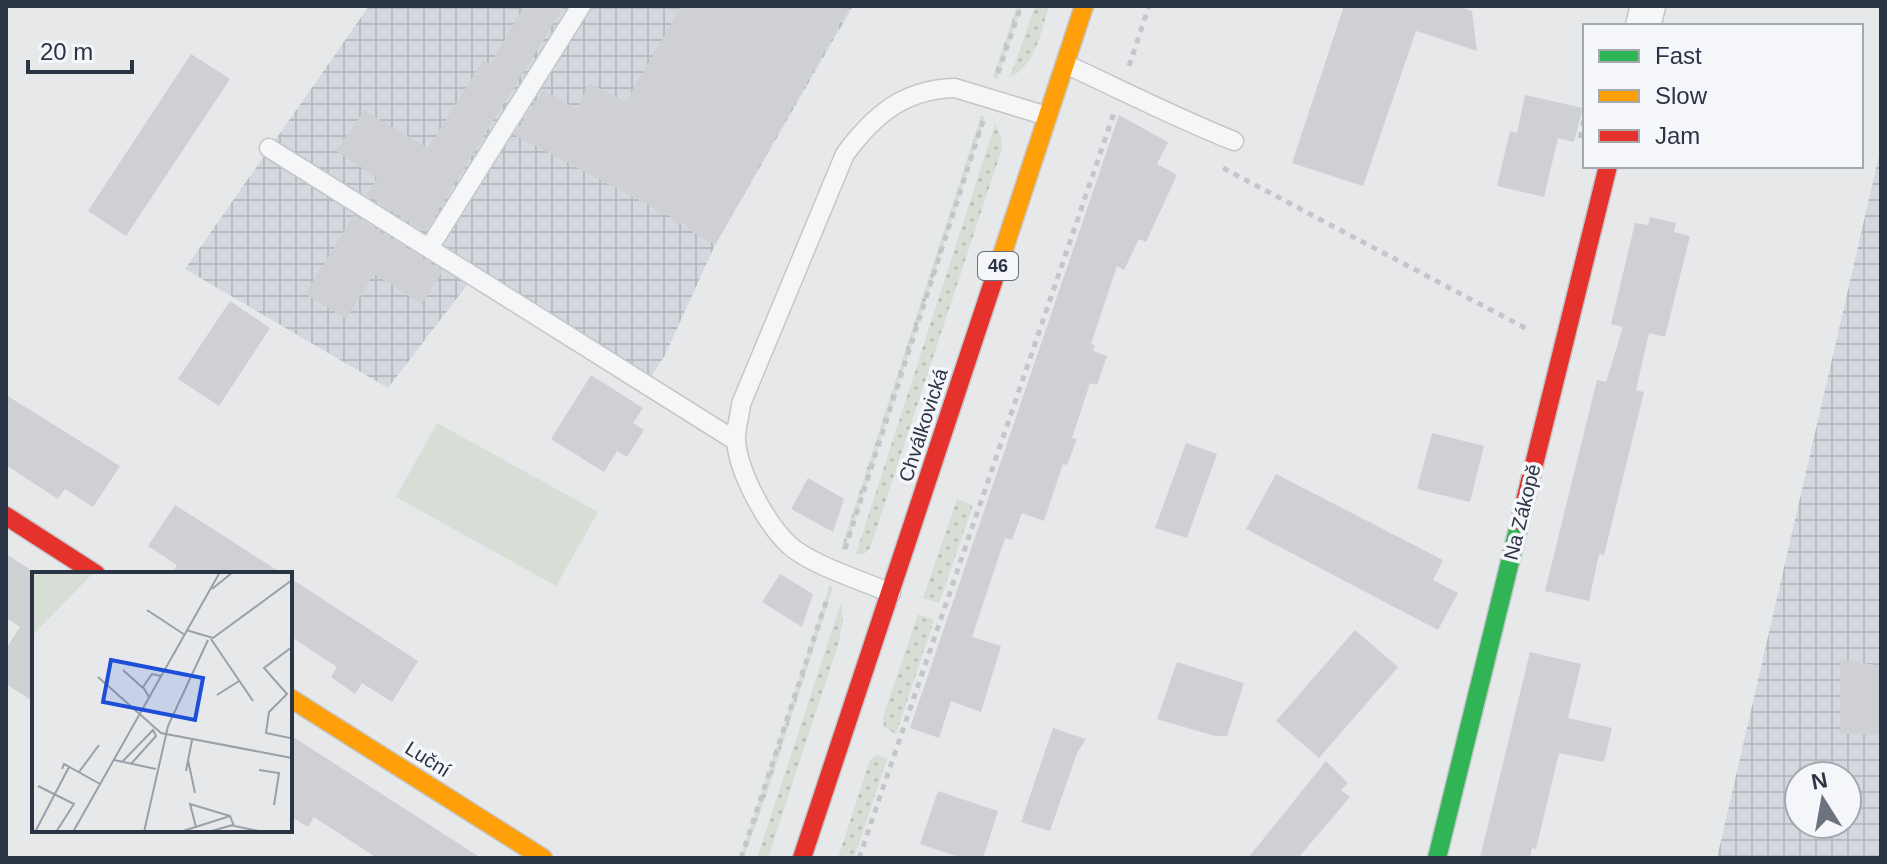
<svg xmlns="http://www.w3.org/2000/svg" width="1887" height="864" font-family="Helvetica,sans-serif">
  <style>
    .industrial { fill: url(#industrial-grid); fill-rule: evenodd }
    .grass { fill: url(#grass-dots) }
    .park { fill: #d6ded6 }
    .building { fill: #ced0d3 }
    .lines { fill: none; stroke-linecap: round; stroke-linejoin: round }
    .lane-casing { stroke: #c4c6c8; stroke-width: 21 }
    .street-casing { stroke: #c4c6c8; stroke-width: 37 }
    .fast-casing { stroke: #c4c6c8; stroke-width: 21 }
    .slow-casing { stroke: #c4c6c8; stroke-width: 21 }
    .jam-casing { stroke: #c4c6c8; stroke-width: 21 }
    .path { stroke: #c5c6ca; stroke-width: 5; stroke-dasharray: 6 6; stroke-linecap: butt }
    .lane { stroke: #f5f6f7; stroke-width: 18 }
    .street { stroke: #f5f6f7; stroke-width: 34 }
    .fast { stroke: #30b455; stroke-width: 18 }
    .slow { stroke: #ff9f0a; stroke-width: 18 }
    .jam { stroke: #e5322d; stroke-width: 18 }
    .labels { text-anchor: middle; stroke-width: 7; stroke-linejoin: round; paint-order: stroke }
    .shield { fill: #f4f6f9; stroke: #676e7b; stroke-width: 2 }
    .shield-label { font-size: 18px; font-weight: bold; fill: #2b3445 }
    .street-label { font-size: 20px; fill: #2b3445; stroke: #f4f6f9 }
    .inset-road { fill: none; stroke: #9ba0a8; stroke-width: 2 }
    .view { fill: #1d4ed8; fill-opacity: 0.15; stroke: #1d4ed8; stroke-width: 4 }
    .inset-edge { fill: none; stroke: #2b3445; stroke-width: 4 }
  </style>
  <defs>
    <pattern id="industrial-grid" width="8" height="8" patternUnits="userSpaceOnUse" patternTransform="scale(2)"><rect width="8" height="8" fill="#d4d7dd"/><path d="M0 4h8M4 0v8" fill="none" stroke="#b6b9bf"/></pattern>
    <pattern id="grass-dots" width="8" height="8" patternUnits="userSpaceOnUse" patternTransform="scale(2)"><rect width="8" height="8" fill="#d6ded6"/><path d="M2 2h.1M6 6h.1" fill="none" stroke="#b8bfb9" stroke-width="1.8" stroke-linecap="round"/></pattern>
  </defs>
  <rect width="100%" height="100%" fill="#e6e8ea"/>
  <path class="industrial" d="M369,6H853L715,245L665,355L646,384L474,276L388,388L185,269Z
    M1881,147V858H1717ZM1799,776H1847V824H1799Z"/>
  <path class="grass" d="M1017,6H1022L997,79L993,77Z
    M1035,6H1049C1041,31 1036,66 1010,77Z
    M981,116L985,118L845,551L841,549Z
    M995,124L1001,136L1002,149L870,548L864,554H856Z
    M957,499L973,505L939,603L923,598Z
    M830,585L833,588L765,799L745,854L742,852Z
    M841,603L843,621L838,645L768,858H757Z
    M918,614L934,620L896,734L884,727L883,717Z
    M877,755L887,759L854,858H838L870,760Z"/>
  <path class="park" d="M437,423L598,512L556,586L396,497Z"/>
  <path class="building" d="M524,6H564L425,232L367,195L377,178L336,151L364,110L428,148L483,60L490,64Z
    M681,6H850L715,245L690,231L685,224L675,223L670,216L659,214L654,208L514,135L543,90L577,109L589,83L626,102Z
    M1344,6H1456L1472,11L1477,51L1416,31L1363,186L1292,163Z
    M191,54L230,79L126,236L88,211Z
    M1525,95L1583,108L1574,142L1558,138L1544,197L1497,186L1510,131L1517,133Z
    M1119,115L1168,142L1157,164L1177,175L1146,242L1139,239L1124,270L1117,266L1091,344L1095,345L1093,351L1107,356L1097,385L1090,383L1072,438L1077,439L1067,465L1063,464L1044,521L1022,513L1012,540L1005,538L972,637L1001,646L981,712L951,701L939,738L910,728Z
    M354,215L443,271L422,304L374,274L346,319L305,294Z
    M1650,217L1676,223L1674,232L1690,236L1665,337L1649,333L1636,390L1644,392L1604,555L1599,554L1589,601L1545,591L1597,380L1606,382L1623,327L1611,324L1635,223L1648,225Z
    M230,301L270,328L219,406L178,379Z
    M591,375L643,408L633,423L644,430L627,457L617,451L604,472L551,439Z
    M6,395L120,466L93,507L65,489L58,499L6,465Z
    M1432,433L1484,446L1470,502L1417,489Z
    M1186,443L1217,454L1187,538L1155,528Z
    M1276,474L1443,560L1433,580L1458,593L1438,630L1246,529Z
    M808,478L844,499L833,532L791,509Z
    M175,505L216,531L283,574H172L177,565L148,546Z
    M6,554L34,572V702L6,684V649L20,627L6,618Z
    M780,574L813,594L802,627L762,602Z
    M290,578L418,661L392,702L362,683L355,694L331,677L337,667L290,636Z
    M1355,630L1398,667L1319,758L1276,721Z
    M1530,652L1581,664L1568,718L1612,728L1604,762L1559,753L1536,849L1532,848L1530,858H1480Z
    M1840,659L1881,666V735L1840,734Z
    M1177,662L1244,683L1227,736H1215L1157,719Z
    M1053,728L1086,739L1077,753L1050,831L1021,822Z
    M290,735L332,762L481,858H377L314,817L308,827L290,816Z
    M1326,761L1348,783L1341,790L1350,797L1298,858H1248Z
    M938,791L998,811L983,858H962L920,844Z"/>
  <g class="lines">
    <g class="lane-casing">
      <path id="lane" d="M1065,64C1122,90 1176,118 1234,141
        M269,148L736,441
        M429,248L581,6
        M891,593C863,581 811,565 789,545C766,523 739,474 736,441C735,430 740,416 741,404L845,154C874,115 904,89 955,88L1047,116"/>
    </g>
    <g class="street-casing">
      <path id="street" d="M1643,26L1648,6"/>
    </g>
    <g class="fast-casing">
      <path id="fast" d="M1437,858L1520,521"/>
    </g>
    <g class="slow-casing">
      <path id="slow" d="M996,273L1084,6
        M290,698L543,858"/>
    </g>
    <g class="jam-casing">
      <path id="jam" d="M6,516L96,574
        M1520,521L1608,166
        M802,858L996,273"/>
    </g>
    <path class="path" d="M1129,66L1149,6
      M998,73L1021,6
      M1580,138L1585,116
      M1223,168L1529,330
      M845,549L983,121
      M741,858L828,596
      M859,858L1114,113"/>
    <use href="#lane" class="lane"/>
    <use href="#street" class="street"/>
    <use href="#fast" class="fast"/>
    <use href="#slow" class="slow"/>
    <use href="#jam" class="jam"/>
  </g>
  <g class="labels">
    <rect class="shield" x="978" y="252" width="40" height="28" rx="6"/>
    <g class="shield-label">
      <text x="998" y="272">46</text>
    </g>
    <g class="street-label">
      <text transform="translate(923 425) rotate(-72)" y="7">Chválkovická</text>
      <text transform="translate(1522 512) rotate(-76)" y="7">Na Zákopě</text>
      <text transform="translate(428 759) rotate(32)" y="7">Luční</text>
    </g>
  </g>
  <g transform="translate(32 572)">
    <rect width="260" height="260" fill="#e6e8ea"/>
    <path d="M0,0H62L1,63L0,62Z" fill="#d6ded6"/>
    <path class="inset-road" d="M180,17L201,0M115,38L153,63M154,58L181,66L260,8M179,67L221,129M91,98L111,116M66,105L129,161L260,186M185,123L207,109M117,125L111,115L120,102L129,104M258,166L234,161L237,140L255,122L232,96L260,75M82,188L124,197M156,188L163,221M90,190L121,158L124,164L99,192M30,197L32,192L68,212M227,198L247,201L242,233M154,199L160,168M47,200L67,173M6,214L42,232L24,260M164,255L158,232L198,244M3,260L37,195M41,260L188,0M112,260L136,154L176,68M148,260L198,244L202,254L232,260M176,260L201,253"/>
    <path class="view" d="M79,88L171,106L163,148L71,130Z"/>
    <rect width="260" height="260" class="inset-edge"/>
  </g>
  <rect width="1887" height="864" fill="none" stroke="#2b3445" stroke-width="16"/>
  <rect x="1583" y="24" width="280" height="144" fill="#f4f6f9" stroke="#a4a8b1" stroke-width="2"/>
  <rect x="1599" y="50" width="40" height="12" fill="#30b455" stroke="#a4a8b1" stroke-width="2"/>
  <text x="1655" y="64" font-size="24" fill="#2b3445">Fast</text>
  <rect x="1599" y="90" width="40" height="12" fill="#ff9f0a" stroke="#a4a8b1" stroke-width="2"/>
  <text x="1655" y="104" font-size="24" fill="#2b3445">Slow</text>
  <rect x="1599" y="130" width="40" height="12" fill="#e5322d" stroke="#a4a8b1" stroke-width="2"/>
  <text x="1655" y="144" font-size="24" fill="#2b3445">Jam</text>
  <g transform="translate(1823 800) rotate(349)"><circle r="38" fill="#f4f6f9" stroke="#a4a8b1" stroke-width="2"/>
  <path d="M0-6L14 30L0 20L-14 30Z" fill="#6c737f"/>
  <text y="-12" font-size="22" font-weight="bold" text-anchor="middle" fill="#2b3445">N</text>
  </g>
  <path d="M28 60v12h104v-12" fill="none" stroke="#2b3445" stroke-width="4"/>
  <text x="40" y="60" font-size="24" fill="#2b3445" stroke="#f4f6f9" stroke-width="6" paint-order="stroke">20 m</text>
</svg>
